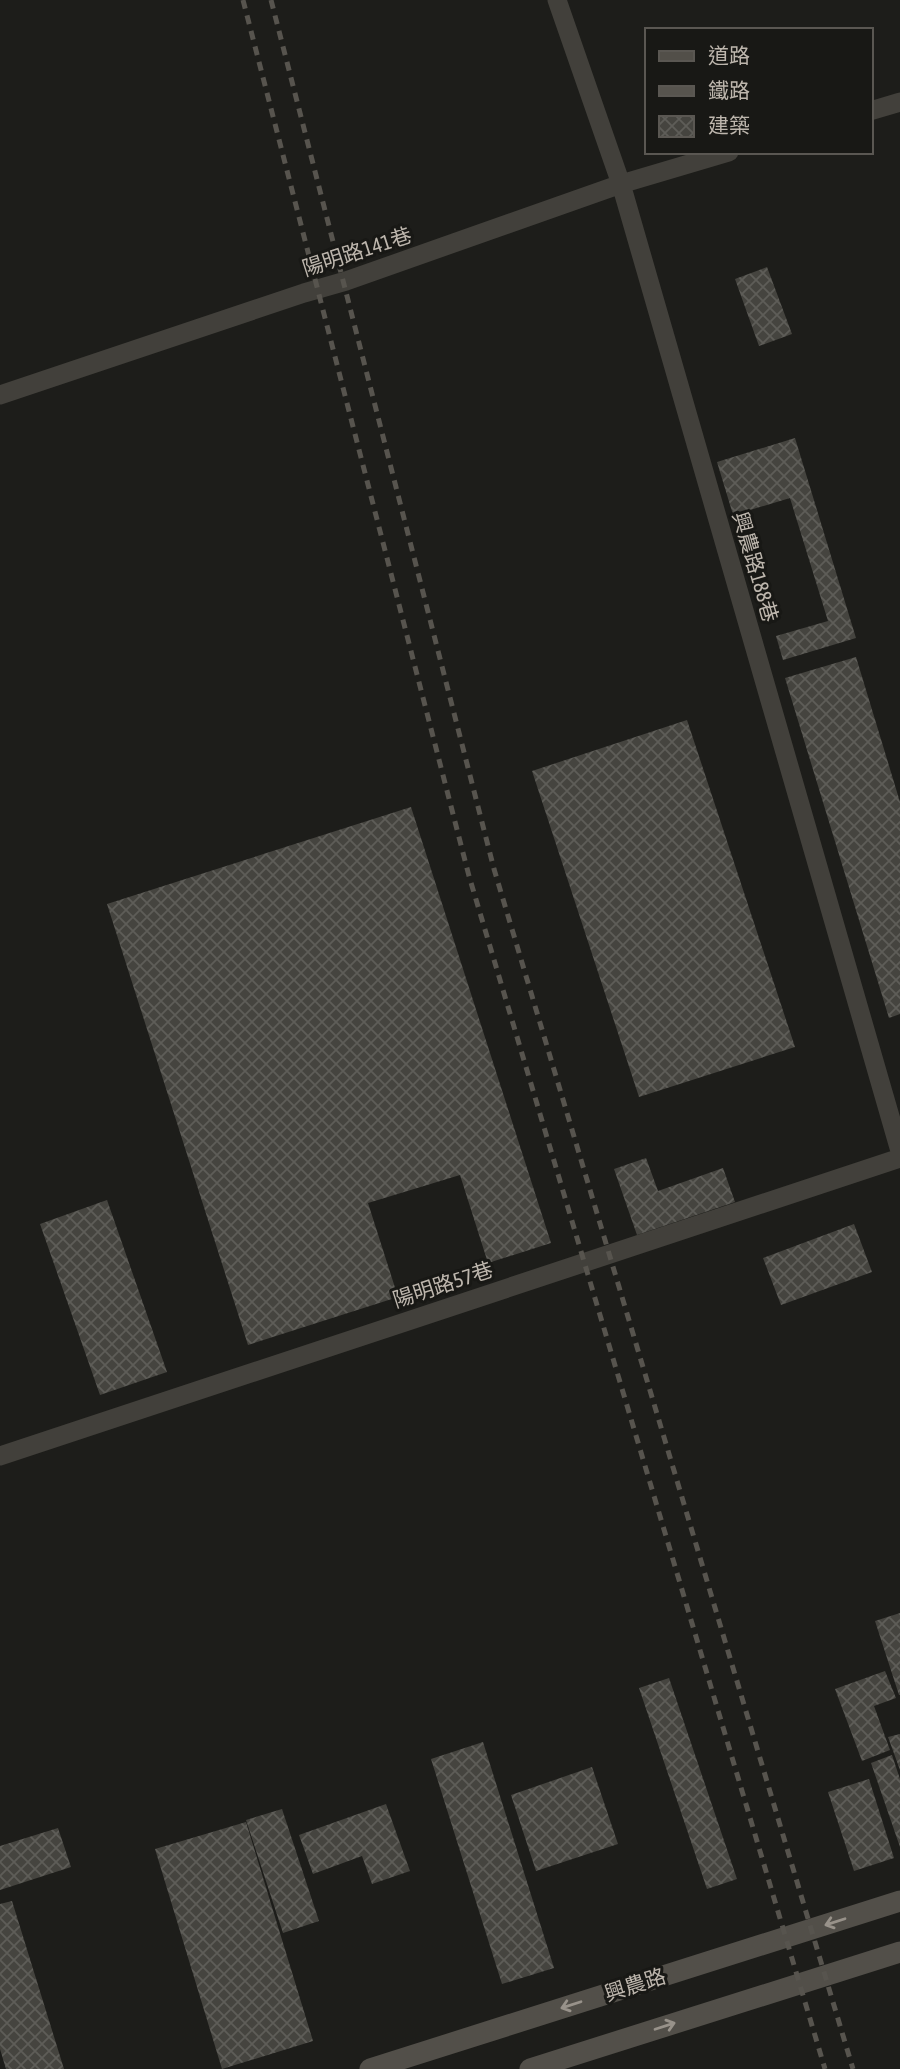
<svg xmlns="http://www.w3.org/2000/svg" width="900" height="2069" font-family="'Asap Condensed','Noto Sans TC',sans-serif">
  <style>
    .building { fill: url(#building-cross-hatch) }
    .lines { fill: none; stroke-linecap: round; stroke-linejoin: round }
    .lane { stroke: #42403b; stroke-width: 19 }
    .secondary { stroke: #524f49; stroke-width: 21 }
    .rail { stroke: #57544e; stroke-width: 5; stroke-dasharray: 9 7; stroke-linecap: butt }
    .oneway { stroke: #98928a }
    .labels { text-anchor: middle; stroke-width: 6; stroke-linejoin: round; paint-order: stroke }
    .street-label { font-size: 21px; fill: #bdb6ad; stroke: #181815 }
  </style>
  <defs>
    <pattern id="building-cross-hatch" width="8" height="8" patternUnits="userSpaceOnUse" patternTransform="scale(1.75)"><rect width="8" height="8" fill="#45443f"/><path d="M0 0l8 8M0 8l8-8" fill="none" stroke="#5e5d58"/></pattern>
  </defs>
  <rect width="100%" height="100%" fill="#1d1d1a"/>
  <path class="building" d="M767,267L792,334L759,346L735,279Z
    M795,438L856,638L783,660L776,636L828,621L790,498L750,510L762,549L745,554L717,462Z
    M856,657L900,802V1014L889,1018L785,678Z
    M687,720L795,1047L639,1097L532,771Z
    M411,807L551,1243L488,1263L460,1175L368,1203L398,1297L248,1345L107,904Z
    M646,1158L658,1191L723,1168L735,1202L637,1235L614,1169Z
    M107,1200L167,1372L100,1395L40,1224Z
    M854,1224L872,1272L781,1305L763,1258Z
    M900,1613V1695H899L875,1621Z
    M885,1671L896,1698L874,1706L890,1750L862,1761L835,1689Z
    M669,1678L737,1879L707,1889L639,1688Z
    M900,1734V1770L888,1737Z
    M483,1742L554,1968L502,1984L431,1759Z
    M892,1755L900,1779V1847L871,1763Z
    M592,1767L618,1844L536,1871L511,1795Z
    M869,1779L894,1858L854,1871L828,1792Z
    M386,1804L410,1871L372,1884L362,1856L313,1874L299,1835Z
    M282,1809L319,1921L283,1933L246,1820Z
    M246,1822L313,2041L222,2069L155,1849Z
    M58,1828L71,1867L0,1890V1846Z
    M12,1901L64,2069H6L0,2049V1904Z"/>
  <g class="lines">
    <path class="lane" d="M557,0L621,184L900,1151
      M870,111L900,102
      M0,395L304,293L346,281L621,184L729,152
      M0,1456L900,1158"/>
    <path class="secondary" d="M370,2069L900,1901
      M530,2069L900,1952"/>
    <path class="rail" d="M243,0L469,876L825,2069
      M271,0L494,869L853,2069"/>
  </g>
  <defs><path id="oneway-shaft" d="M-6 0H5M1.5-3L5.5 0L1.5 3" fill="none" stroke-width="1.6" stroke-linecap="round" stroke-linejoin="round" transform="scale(1.75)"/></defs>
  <g class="oneway">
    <use href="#oneway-shaft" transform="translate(835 1922) rotate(162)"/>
    <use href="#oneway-shaft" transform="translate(571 2005) rotate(162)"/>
    <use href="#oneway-shaft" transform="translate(665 2026) rotate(-18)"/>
  </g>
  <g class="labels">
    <g class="street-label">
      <text transform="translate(357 252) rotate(-18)" y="7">陽明路141巷</text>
      <text transform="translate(755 567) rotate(74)" y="7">興農路188巷</text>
      <text transform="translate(443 1285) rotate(-18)" y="7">陽明路57巷</text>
      <text transform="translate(635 1985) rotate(-18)" y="7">興農路</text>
    </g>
  </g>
  <rect x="645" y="28" width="228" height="126" fill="#181815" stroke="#5a5752" stroke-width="2"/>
  <rect x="659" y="51" width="35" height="10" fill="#524f49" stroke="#5a5752" stroke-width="2"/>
  <text x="708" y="63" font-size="21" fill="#bdb6ad">道路</text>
  <rect x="659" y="86" width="35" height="10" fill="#57544e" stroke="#5a5752" stroke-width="2"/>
  <text x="708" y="98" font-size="21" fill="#bdb6ad">鐵路</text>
  <rect x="659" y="116" width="35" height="21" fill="url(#building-cross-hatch)" stroke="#5a5752" stroke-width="2"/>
  <text x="708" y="133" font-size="21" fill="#bdb6ad">建築</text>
</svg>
